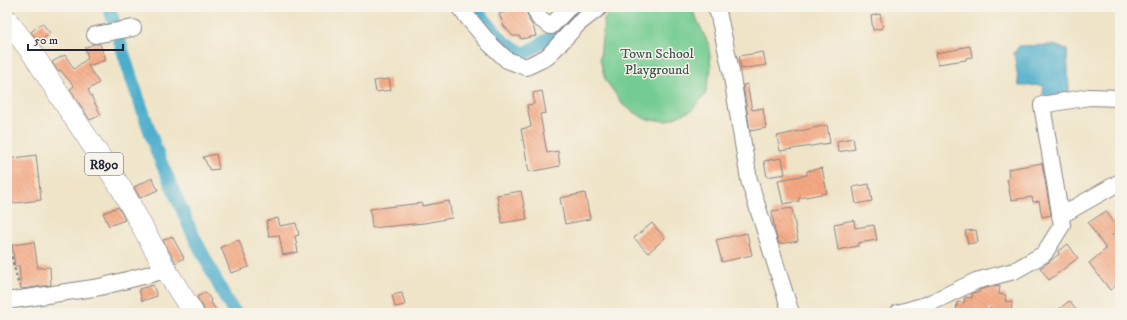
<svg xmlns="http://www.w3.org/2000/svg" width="1127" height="320" font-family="'IM FELL DW Pica',serif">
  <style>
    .park { fill: #74cc92; stroke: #4b7766 }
    .water { fill: #4daecc; stroke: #386884 }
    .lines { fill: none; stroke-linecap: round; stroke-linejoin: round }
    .canal { stroke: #4daecc; stroke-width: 13 }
    .building { fill: url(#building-back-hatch) }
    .minor-casing { stroke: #888382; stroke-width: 18 }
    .major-casing { stroke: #888382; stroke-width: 22 }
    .path { stroke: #888382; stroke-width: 2.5; stroke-dasharray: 3 3; stroke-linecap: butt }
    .minor { stroke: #fff; stroke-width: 16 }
    .major { stroke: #fff; stroke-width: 21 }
    .labels { text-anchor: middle; stroke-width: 3; stroke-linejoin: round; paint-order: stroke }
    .shield { fill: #f7f3e8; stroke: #62616f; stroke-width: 1 }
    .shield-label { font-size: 13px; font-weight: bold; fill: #22223b }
    .park-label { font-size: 14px; fill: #3b5555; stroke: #f7f3e8 }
  </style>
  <defs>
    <pattern id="building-back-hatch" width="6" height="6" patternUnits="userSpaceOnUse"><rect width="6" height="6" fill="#f5a983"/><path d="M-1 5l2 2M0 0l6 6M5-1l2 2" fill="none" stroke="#d29172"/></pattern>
  </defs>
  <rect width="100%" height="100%" fill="#f7f3e8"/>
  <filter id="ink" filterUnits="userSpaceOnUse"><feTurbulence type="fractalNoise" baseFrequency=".025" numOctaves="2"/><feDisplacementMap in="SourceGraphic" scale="8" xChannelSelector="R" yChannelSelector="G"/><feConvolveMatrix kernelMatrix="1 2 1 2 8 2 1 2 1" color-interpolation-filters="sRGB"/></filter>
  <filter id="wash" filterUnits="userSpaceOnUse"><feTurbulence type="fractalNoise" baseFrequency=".012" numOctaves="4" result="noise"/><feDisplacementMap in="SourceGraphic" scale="16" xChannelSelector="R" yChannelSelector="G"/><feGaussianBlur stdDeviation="0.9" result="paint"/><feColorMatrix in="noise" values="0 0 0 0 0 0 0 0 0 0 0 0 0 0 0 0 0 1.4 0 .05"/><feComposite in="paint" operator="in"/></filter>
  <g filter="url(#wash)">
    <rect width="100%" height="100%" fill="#efe4c8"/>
    <path class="park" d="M612,7H691L709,45L711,69L705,95L692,110L667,121L645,119L623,105L605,79L600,59L601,47L604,20Z"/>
    <path class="water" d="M1054,45L1067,50L1069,92L1044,100L1042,85L1019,86L1014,53L1019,46Z"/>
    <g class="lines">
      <path class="canal" d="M109,7L131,77L158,155L193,235L228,303L236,313
        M474,7L503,41L524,54L551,37L582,7"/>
    </g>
    <g id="blocks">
      <path class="building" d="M525,7L530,22L533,26L536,36L521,39L520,36H513L504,26L499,14Z
        M880,14L883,28L873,30L871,16Z
        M42,23L50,33L39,42L31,32Z
        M94,44H100L106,60L88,66L99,83L88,90L101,115L90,120L70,89L74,86L60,70L58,71L52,62L65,55L74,69L88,58L85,48Z
        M970,46L972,57L966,58V60L938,64L936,53L959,49V48Z
        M763,52L766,65L741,69L739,56Z
        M389,79L391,90L376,92L374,81Z
        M747,84L752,110L763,108L766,128L750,131L743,85Z
        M542,91L546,113L540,114L547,153L558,151L560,166L529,172L521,129L531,127L527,105L534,104L533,93Z
        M827,125L830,143L780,151L777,136Z
        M853,138L855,149L838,152L837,141Z
        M216,154L219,169L210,170L203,157Z
        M36,155L41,200L7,204V159Z
        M782,158L785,174L767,177L764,161Z
        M1042,163L1051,215L1042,217L1039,201L1033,202L1032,197L1011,200L1007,179L1009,178L1008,169Z
        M822,168L827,193L799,198V201L783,204L778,180L807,175V171Z
        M152,178L158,190L140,198L134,187Z
        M869,184L872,201L856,204L853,187Z
        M521,191L527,219L502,223L497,195Z
        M585,193L590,219L565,224L560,198Z
        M449,201L452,218L424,223L372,228L370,209L422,203V206Z
        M118,207L125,220L109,226L103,213Z
        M792,208L798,241L779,244L775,232L772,211Z
        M1106,211L1119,230L1112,235L1120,246V282L1110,290L1089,263L1106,249L1088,223Z
        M278,218L280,226L296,223L299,235L295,236L298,252L283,255L279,235L269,236L266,221Z
        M854,220L855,228L874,225L877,240L858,243V246L838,250L834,224Z
        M652,223L665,238L648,253L634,238Z
        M976,230L978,242L968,244L965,231Z
        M747,233L752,255L722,262L716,240Z
        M172,236L184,258L176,263L163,240Z
        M239,240L249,267L231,273L221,247Z
        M34,242L38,268L50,267L51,285L21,289L19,266H15L12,245Z
        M1068,244L1078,258L1049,280L1040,268L1049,262L1059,254L1058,251Z
        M153,285L157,296L142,301L139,289Z
        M998,285L1000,286L999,294L1006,295L1005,301L1012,302L1011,313H994L990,308L989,313H956L957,302L964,303L965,297L972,298V293L979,292V290Z
        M206,292L211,300L210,301L218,313H205L203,307L197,297Z
        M402,293L405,305L395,307L392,295Z
        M1069,301L1079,313H1054Z"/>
    </g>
  </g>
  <g filter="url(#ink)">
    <use href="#blocks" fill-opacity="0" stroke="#888382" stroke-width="1"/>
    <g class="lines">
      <g class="minor-casing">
        <path id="minor" d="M459,7L490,44L507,60L526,67L547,57L579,23L600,7
          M534,7L539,18L551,26L569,7
          M715,7L718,12L731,71L749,180L791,313
          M95,35L133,28
          M1060,216L1120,182
          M7,301L100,287L166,270
          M898,313L926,305L976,281L1014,271L1044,254L1062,225L1042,105L1089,97L1120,98"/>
      </g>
      <g class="major-casing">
        <path id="major" d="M7,20L33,54L65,104L121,188L166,270L193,313"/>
      </g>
      <path class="path" d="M7,239L19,286"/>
      <use href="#minor" class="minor"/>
      <use href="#major" class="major"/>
    </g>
  </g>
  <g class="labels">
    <rect class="shield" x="85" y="153" width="38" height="22" rx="3"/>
    <g class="shield-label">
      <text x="104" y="169">R890</text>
    </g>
    <g class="park-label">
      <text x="657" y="58">Town School<tspan x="657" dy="16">Playground</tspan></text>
    </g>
  </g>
  <rect width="1127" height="320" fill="none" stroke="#f7f3e8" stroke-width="24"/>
  <path d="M28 44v6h95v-6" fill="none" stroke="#22223b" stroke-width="2"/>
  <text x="34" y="44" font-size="12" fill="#22223b" stroke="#f7f3e8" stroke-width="3" paint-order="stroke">50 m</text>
</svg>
